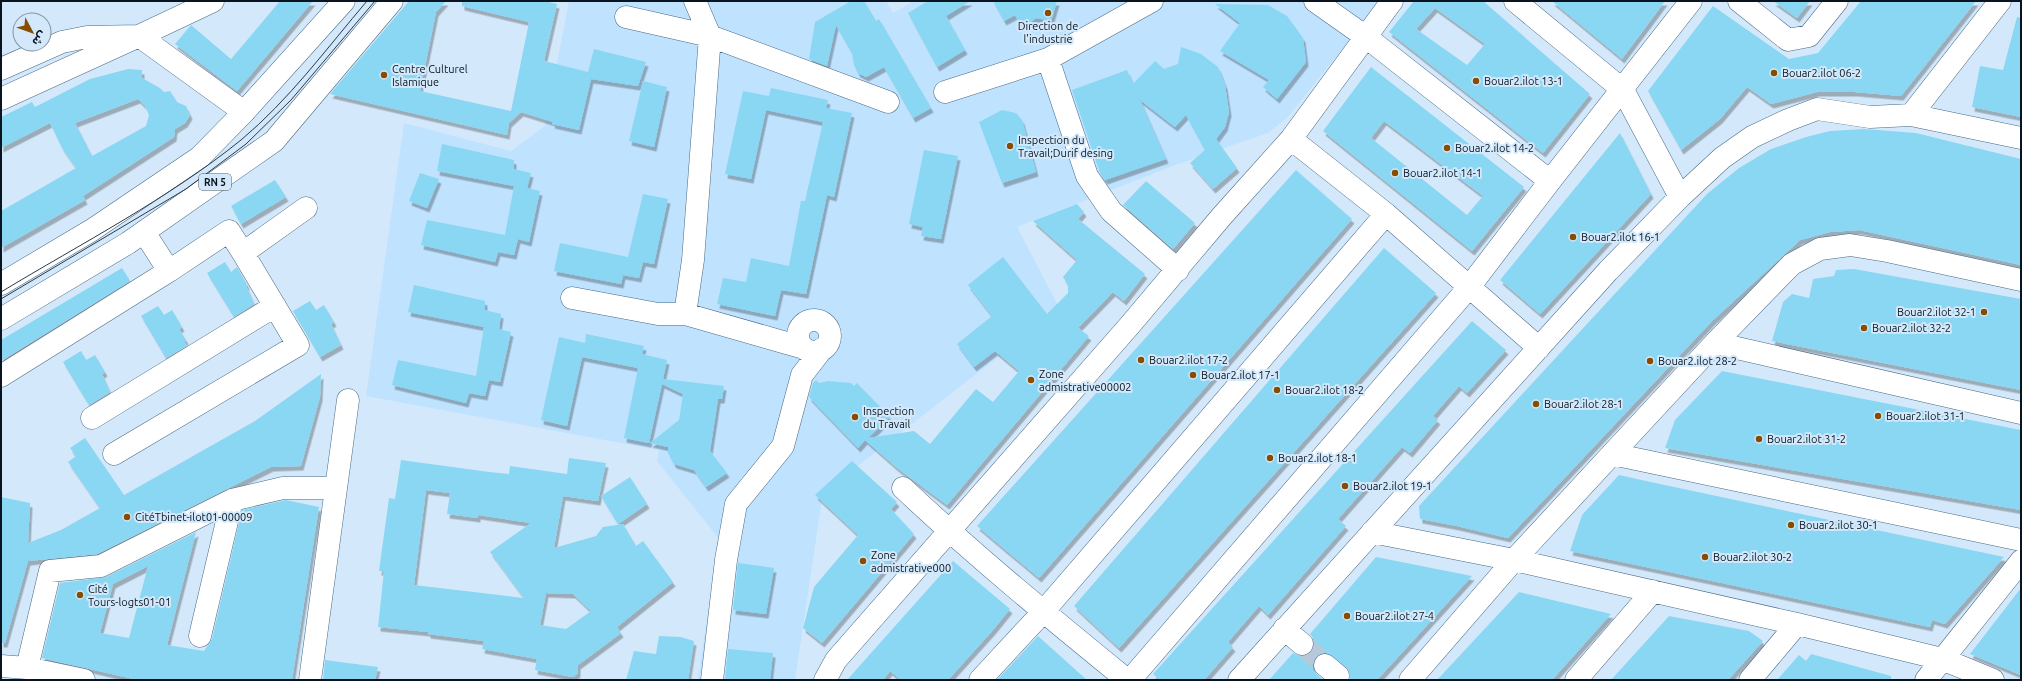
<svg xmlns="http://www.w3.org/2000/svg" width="2022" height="681" font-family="Ubuntu,'Noto Sans Arabic',sans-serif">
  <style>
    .built { fill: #bfe2ff }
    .building { fill: #89d7f3; fill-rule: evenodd; filter: url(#shadow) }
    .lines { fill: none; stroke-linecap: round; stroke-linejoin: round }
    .minor-tunnel { stroke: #b5c9da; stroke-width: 22; stroke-dasharray: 22 11; stroke-linecap: butt }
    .minor-casing { stroke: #486984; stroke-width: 23 }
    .major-casing { stroke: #486984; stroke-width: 23 }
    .minor { stroke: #fff; stroke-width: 22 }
    .major { stroke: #fff; stroke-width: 22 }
    .tram { stroke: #2b3a46; stroke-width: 1 }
    .poi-dot { fill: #864c01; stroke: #d3e9fb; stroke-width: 1.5 }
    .labels { text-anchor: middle; stroke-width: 4; stroke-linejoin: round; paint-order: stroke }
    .shield { fill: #d3e9fb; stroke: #455562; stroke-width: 1 }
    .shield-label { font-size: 10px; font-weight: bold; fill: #081520 }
    .poi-label { font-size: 11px; fill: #081520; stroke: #d3e9fb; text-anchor: start }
  </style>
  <defs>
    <filter id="shadow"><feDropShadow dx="2.5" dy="4.5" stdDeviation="0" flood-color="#0004"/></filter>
  </defs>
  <rect width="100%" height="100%" fill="#d3e9fb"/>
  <path class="built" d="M569,1H886L893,13L914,1H1380L1288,117L1268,133L1178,164L1017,227L1060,309L823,493L795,680H698L719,539L657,461L659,450L366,396L404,123L511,151L545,126Z"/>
  <path class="building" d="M280,1H313L237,91L175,44L191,25L231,59Z
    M409,1H446L436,12L420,91L511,111L529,22L462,6V1H545L557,4L544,61L588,72L594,49L646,62L638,86L591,79L579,130L552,124L553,122L521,112L509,123L507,135L330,94Z
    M851,1H864L876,21L879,19L931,108L913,118L884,67L866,77L858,73L854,65L852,53L836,25L827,66L809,59L815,22Z
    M928,1H970L946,16L965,50L937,67L908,13Z
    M993,1H1057L1051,21L1036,18L1027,25L1019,22L1015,15L1004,21Z
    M1414,1H1483L1590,94L1543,153L1389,32ZM1435,8L1485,44L1467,65L1416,29Z
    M1552,1H1665L1622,59Z
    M1773,1H1810L1797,18Z
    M1861,1H1976L1901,96L1855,92H1817L1771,104L1747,87L1720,119L1681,150L1648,91L1713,6L1789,59L1818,53Z
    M1215,4L1268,5L1287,16L1303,38L1306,62L1277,99L1263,87L1269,80L1220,51L1240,23Z
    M2017,17L2021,18V117L1972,107L1980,66L2003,70Z
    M1181,47L1201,54L1218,67L1225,85L1229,112L1225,127L1216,139L1237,168L1213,189L1190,163L1205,150L1186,115L1175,127L1140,100L1166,159L1105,180L1100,173L1072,90L1127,70L1133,84L1155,61L1164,69L1178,64Z
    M1371,67L1524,187L1472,251L1323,131ZM1384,121L1483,196L1467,215L1371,138Z
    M128,69L142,70V78L160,88L164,92L170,91L177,102L186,106L190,115L185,123L175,129L174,137L83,196L85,200L1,248V211L76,168L62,148L50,123L1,148V117L32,102L35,107L90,79ZM138,99L145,106L149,115L146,126L92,156L75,123Z
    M643,81L667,87L654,147L629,141Z
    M771,88L828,100L826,108L852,113L834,197L827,195L806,294L781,290L775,316L717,304L723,278L746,282L751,258L789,266L801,201H805L823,122L766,110L751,179L725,174L743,91L769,96Z
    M1002,110L1016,113L1022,120L1036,172L1002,183L979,122Z
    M1864,129L1916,133L2021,159V265L1859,230L1830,232L1800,240L1712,321L1508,538L1457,526L1420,519L1419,506L1707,194L1739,168L1771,149L1806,137L1830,131Z
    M1620,133L1651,194L1540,314L1500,280Z
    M442,144L514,160V169L531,173L527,188L540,191L529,242L518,239L514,255L498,252L495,262L421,245L427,220L505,235L514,186L437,171Z
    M924,150L958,156L941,239L921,236L923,227L909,224Z
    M1296,170L1352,219L1039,578L977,526Z
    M420,173L439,179L427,208L409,201Z
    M275,180L286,197L241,224L231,206Z
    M1146,181L1195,223L1173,249L1123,205Z
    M643,194L668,199L654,264L643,262L639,278L623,275L621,284L554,271L560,243L628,257Z
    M1077,204L1084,212L1078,219L1145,274L1124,301L1113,292L1078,328L1089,336L947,505L897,468L865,440L858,448L809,397L813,383L816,380L819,383L828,381L851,383L854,386L857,383L890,417L868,438L914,431L930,444L976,389L993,402L1019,371L995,351L974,367L957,344L992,316L968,285L1003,257L1047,314L1068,293V285L1063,277L1077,260L1033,221Z
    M1384,248L1436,293L1119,648L1074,606Z
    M225,262L231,272L237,267L247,285L246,286L254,304L234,317L207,273Z
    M122,268L130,281L1,361V340Z
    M1854,269L2021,299V390L1772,341L1783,302L1792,294L1809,298L1813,279L1834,276L1836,270Z
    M414,285L485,301V310L501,314L499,329L511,332L500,382L489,380L485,396L469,393L466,403L392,385L398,360L476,376L484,327L408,312Z
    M310,301L316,310L324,305L334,322L331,324L341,345L320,357L293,311Z
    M158,306L164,315L172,310L182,327L179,329L186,340L184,342L187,346L166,358L141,316Z
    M1472,321L1506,350L1467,393L1459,386L1433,416L1438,420L1410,453L1402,447L1338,519L1346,526L1268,615L1259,606L1228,642L1233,647L1204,680H1160L1153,674Z
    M586,334L644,346L642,354L667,360L663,379L724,386L722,399H718L710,451L727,473L706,487L694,470L674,464L668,453V447L650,443L679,420L683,394L662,384L649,443L624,438L638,368L582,357L567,426L541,420L559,337L585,343Z
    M81,351L86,360L95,355L105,372L102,374L110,392L89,405L63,362Z
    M1722,371L2021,430V510L1665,448L1675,420Z
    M321,374L320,397L301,466L271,467L97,554L28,561L5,643H1V497L30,503L28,543L61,530L100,508L68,462L76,456L70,448L85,438L124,495L255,421Z
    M569,458L606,463L598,501L563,496L554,548L596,536L603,527L623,524L636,546L643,541L673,582L617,627L621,633L578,665V673L573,677L535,670L537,659L482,649L484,641L428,634V632L378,627L384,571H379L389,498L395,499L401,460L489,472L509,474L510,466L567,474ZM426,490L450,493L447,514L478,518V515L531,523L490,552L524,598L414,585ZM546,593L573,594L591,611L566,629L540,625Z
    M852,461L897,502L891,509L914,534L822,643L803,628L814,587L858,535L815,495Z
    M1619,475L1646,481L2004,557L1945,624L1932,620L1930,627L1570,551L1582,515Z
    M630,477L647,504L618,524L601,496Z
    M286,500L319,507L292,680H138L42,658L60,583L106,577L196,532L167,645L204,651L212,639L242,510ZM148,566L129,638L100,633L113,584Z
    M1376,557L1472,576L1377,680H1350V672L1346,667L1327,653H1321L1316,657L1313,663V670L1323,680H1269L1293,653L1300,656H1306L1311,652L1314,646V639L1310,634Z
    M953,561L1010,609L993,630L948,680H901L890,671L883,680H847Z
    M738,563L774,568L766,614L733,610Z
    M2021,588V675L1970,654Z
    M1519,592L1611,614L1552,680H1437Z
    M1669,616L1749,631L1763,641L1728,680H1611Z
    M659,636L681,637L694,641L688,680H626L634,651L656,654Z
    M1038,636L1087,680H997Z
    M728,649L773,653L770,680H725Z
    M1811,654L1891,676V680H1777L1799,655L1806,661Z
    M325,660L378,667L375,680H323Z"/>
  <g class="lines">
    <path class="minor-tunnel" d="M1302,644L1325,665"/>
    <g class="minor-casing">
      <path id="minor" d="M1315,1L1366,37L1550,181
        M1515,1L1623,90L1680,197
        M1739,1L1788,40L1809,36L1837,1
        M626,17L710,36L888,102
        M1048,59L1087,176L1111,211L1178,270
        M1,69L62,42L87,37L139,36L213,1
        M945,92L1048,59L1152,1
        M1,99L139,36L244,112
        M1911,115L2000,1
        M1291,139L1386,214L1539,348
        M144,232L169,271L229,231L243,253L306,208
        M572,298L658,314H685L804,348
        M685,314L693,260L710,36L695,1
        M798 336a16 16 0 1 1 32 0a16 16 0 1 1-32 0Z
        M1715,343L2021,413
        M1,376L169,271
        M92,418L275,306
        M114,454L298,345L243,253
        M1612,454L2021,540
        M903,488C975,556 1051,618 1127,680
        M1372,532L1514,560L1797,624L1942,659L1993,680
        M1284,629L1302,644
        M200,636L232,500
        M1325,665L1338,676
        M1,666L27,668L84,680
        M27,668L50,571L101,566L232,500L283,488H336
        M310,680L348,400
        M712,680L726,560L736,504L783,446L802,375L822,349
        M825,680L836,660L1130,325L1222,216L1291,139L1392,1
        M980,680L1043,612L1386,214
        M1130,680L1470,286L1550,181L1691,1
        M1239,680L1608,271L1680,197L1722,158L1752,137L1788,120L1817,109L1870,117L1911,115L2021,138
        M1410,680L1514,560L1612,454L1715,343L1792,264L1820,249L1850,245L1887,251L2021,280
        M1576,680L1653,591
        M1750,680L1797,624
        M1926,680L2021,561"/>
    </g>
    <g class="major-casing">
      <path id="major" d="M1,284L92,230L200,157L244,112L344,1
        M1,319L128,243L274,141L392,1"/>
    </g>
    <use href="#minor" class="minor"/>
    <use href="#major" class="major"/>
    <path class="tram" d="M1,292C82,243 168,199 241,140C289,100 327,48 367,1
      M1,299L186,189L246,144L291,100L375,1"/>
  </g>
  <g class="poi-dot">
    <circle cx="1048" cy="13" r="4"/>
    <circle cx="1774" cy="73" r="4"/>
    <circle cx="384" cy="75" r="4"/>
    <circle cx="1476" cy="81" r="4"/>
    <circle cx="1010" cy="146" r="4"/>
    <circle cx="1447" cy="148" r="4"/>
    <circle cx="1395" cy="173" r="4"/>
    <circle cx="1573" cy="237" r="4"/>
    <circle cx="1984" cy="312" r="4"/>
    <circle cx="1864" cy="328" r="4"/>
    <circle cx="1141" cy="360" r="4"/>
    <circle cx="1650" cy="361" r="4"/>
    <circle cx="1193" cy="375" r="4"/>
    <circle cx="1031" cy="380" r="4"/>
    <circle cx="1277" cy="390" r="4"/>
    <circle cx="1536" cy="404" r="4"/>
    <circle cx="1878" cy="416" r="4"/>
    <circle cx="855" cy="417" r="4"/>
    <circle cx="1759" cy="439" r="4"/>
    <circle cx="1270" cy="458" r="4"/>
    <circle cx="1345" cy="486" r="4"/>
    <circle cx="127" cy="517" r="4"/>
    <circle cx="1791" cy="525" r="4"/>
    <circle cx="1705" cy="557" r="4"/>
    <circle cx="863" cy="561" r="4"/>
    <circle cx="80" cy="595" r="4"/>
    <circle cx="1347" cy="616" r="4"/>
  </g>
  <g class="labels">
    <rect class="shield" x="199" y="174" width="32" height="16" rx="3"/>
    <g class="shield-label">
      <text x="215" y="186">RN 5</text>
    </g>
    <g class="poi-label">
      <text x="1048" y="30" text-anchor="middle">Direction de<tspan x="1048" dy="13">l'industrie</tspan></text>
      <text x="392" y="73">Centre Culturel<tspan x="392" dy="13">Islamique</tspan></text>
      <text x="1782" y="77">Bouar2.ilot 06-2</text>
      <text x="1484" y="85">Bouar2.ilot 13-1</text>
      <text x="1018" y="144">Inspection du<tspan x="1018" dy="13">Travail;Durif desing</tspan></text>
      <text x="1455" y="152">Bouar2.ilot 14-2</text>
      <text x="1403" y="177">Bouar2.ilot 14-1</text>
      <text x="1581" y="241">Bouar2.ilot 16-1</text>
      <text x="1976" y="316" text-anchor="end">Bouar2.ilot 32-1</text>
      <text x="1872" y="332">Bouar2.ilot 32-2</text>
      <text x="1149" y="364">Bouar2.ilot 17-2</text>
      <text x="1658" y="365">Bouar2.ilot 28-2</text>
      <text x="1039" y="378">Zone<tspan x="1039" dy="13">admistrative00002</tspan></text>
      <text x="1201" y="379">Bouar2.ilot 17-1</text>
      <text x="1285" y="394">Bouar2.ilot 18-2</text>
      <text x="1544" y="408">Bouar2.ilot 28-1</text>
      <text x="863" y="415">Inspection<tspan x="863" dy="13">du Travail</tspan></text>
      <text x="1886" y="420">Bouar2.ilot 31-1</text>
      <text x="1767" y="443">Bouar2.ilot 31-2</text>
      <text x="1278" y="462">Bouar2.ilot 18-1</text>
      <text x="1353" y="490">Bouar2.ilot 19-1</text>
      <text x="135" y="521">CitéTbinet-ilot01-00009</text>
      <text x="1799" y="529">Bouar2.ilot 30-1</text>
      <text x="871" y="559">Zone<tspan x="871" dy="13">admistrative000</tspan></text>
      <text x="1713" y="561">Bouar2.ilot 30-2</text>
      <text x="88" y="593">Cité<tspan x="88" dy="13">Tours-logts01-01</tspan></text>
      <text x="1355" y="620">Bouar2.ilot 27-4</text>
    </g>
  </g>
  <rect width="2022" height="681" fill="none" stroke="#081520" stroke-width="4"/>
  <g transform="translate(32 32) rotate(131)"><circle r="19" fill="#d3e9fb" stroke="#8294a3"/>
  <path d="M0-3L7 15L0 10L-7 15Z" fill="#864c01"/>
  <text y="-6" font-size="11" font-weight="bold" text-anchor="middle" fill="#081520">ش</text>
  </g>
</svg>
